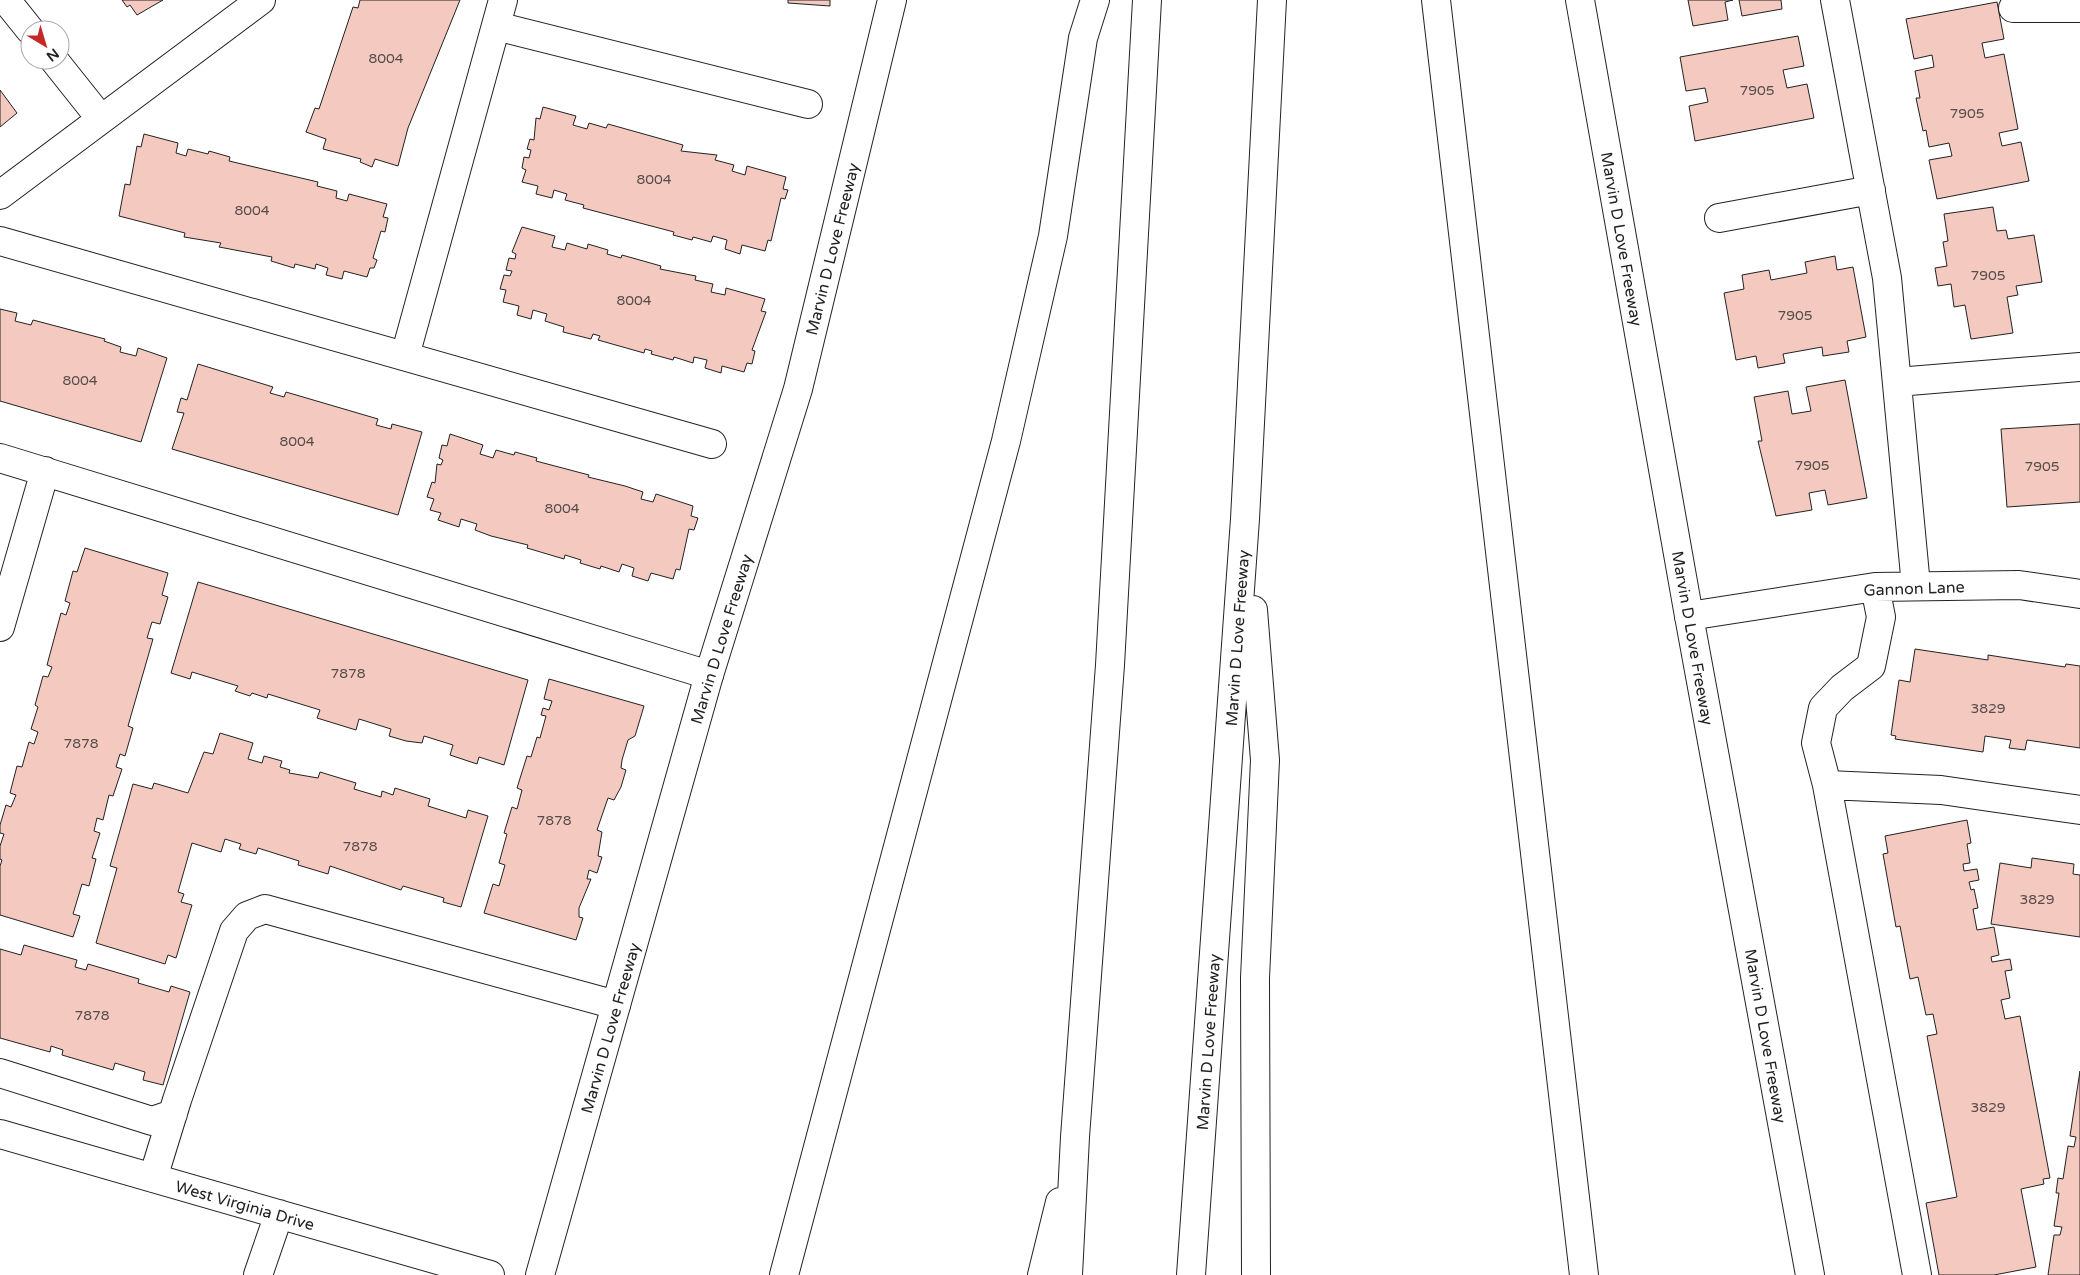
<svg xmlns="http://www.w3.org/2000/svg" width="2080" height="1275" font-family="'Varela Round',sans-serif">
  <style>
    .building { fill: #f3c9c0; stroke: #222 }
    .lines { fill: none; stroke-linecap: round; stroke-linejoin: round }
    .minor-casing { stroke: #222; stroke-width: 30 }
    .major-casing { stroke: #222; stroke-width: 30 }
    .highway-casing { stroke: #222; stroke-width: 30 }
    .minor { stroke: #fff; stroke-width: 28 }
    .major { stroke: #fff; stroke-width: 28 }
    .highway { stroke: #fff; stroke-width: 28 }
    .labels { text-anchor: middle; stroke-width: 4; stroke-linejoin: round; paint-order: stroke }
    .number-label { font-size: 14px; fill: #564c4a }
    .street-label { font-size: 16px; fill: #222; stroke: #fff }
  </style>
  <rect width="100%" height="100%" fill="#fff"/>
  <path class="building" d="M122,0H163L137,15L130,5L127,7Z
    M360,0H460L408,128L398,166L375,159L372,167L360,162L361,159L323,149L326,139L306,132L315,108L319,109L353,7L358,8Z
    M788,0H830V6L788,3Z
    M1688,0H1733L1725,2L1728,20L1693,26Z
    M1739,0H1781L1782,9L1742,16Z
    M1997,2L2004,39L1982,43L1985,58L2004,54L2018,129L1999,133L2002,146L2021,142L2029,181L1937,199L1929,160L1952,156L1949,143L1929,147L1926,130L1923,131L1916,98H1920L1915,71L1934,67L1932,55L1914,59L1906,19Z
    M1798,36L1804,66L1783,70L1787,88L1807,84L1814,118L1695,141L1689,106L1708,102L1705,88L1686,91L1680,57Z
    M0,90L17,113L0,127Z
    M543,107L576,116L573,125L587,129L589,123L606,128L608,124L683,145L681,151L717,155L715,160L734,165L732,171L745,175L747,166L786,177L783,189L788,190L785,199L781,198L771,241L768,240L765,251L742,245L740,254L725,249L727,240L713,236L711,242L693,237L692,240L673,235L674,232L583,208L584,205L565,200L567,194L554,190L552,198L536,194L538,186L522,182L526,170L522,168L524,157L529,158L531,150L527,149L530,139L534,140L536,118L540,119Z
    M144,134L178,143L176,153L186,156L188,149L208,154L209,151L230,157L229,161L318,182L317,186L337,191L336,198L347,201L349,194L387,204L383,217L388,218L385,232L381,231L373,258L377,260L374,268H370L367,277L344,271L342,279L326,275L328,268L316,264L315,269L295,264L294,268L271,261L272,257L219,247L221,243L184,237L185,233L119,216L125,184L130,185L137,146L141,147Z
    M1993,207L1997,231L2006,230L2008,239L2034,235L2042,282L2016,286L2018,295L2007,297L2013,333L1971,339L1965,305L1954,307L1951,284L1938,286L1935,268L1947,266L1943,242L1948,241L1944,214Z
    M522,227L555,236L552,247L565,250L567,243L587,249L588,244L608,250L607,254L621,258L622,255L661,266L660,269L696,276L695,280L713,284L711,292L725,295L726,288L765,299L761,311L766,312L752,350L755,351L752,364L747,363L744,372L722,366L721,373L705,368L707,360L694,357L693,363L674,357L673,360L651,354L652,351L645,349L644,353L598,340L600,336L593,334L591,339L563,332L564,327L545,321L547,314L533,310L531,319L517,315L519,306L503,302L506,290L500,289L504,275L510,276L512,271L506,270L509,258L515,259L516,254L512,252Z
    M1835,256L1837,270L1853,267L1866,337L1847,341L1849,352L1823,356L1822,347L1783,354L1785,363L1758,368L1756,356L1736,360L1724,293L1744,289L1742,275L1769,270L1771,280L1807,273L1805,262Z
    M0,309L17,313L15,321L31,325L33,320L105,339L104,341L121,347L120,352L136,356L138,348L167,358L141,442L0,401Z
    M198,364L273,387L270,393L284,397L286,392L378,419L376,425L391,429L392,424L422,432L398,515L172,449L184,413L177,412L181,398L187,400Z
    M1845,380L1867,498L1828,505L1825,490L1809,493L1812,510L1776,516L1758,441H1762L1754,397L1788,391L1792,414L1811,411L1806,387Z
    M2080,424V502L2007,507L2001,429Z
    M450,434L483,445L480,454L493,458L496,450L514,455L515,452L537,458L536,461L589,475L588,477L625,486L643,492L641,499L653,502L656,494L693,506L691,516L698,518L694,530L689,529L680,570L676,569L673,579L651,573L648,581L632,576L634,568L622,564L619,572L601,566L600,569L580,563L581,560L565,555L564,559L527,548L528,545L491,536L475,530L477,524L461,519L459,527L438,520L441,513L430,510L434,499L427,497L432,482L435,483L437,464L441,465L443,460L439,458L442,445L447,446Z
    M85,548L168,573L162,595L168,597L160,624L152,622L147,638L153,639L128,726L133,728L125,756L120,754L116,767L122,769L113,796L109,795L103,820L97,818L94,831L100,833L92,858L96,859L89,886L82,884L73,914L80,916L73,937L0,915V866L2,860L0,859V846L4,834L0,833V825L6,805L11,807L16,795L10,793L17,766L22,767L29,742L34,744L38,732L31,729L38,707L35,705L43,676L48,677L52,667L47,665L61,613L66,615L70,603L65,601L73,571L77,572Z
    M198,582L528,680L504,765L479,757L477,764L450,755L453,745L424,736L422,743L406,741L389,736L391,729L359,719L356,730L317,718L320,710L268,694L267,698L252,693L250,696L235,691L238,686L192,672L190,679L171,673Z
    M1915,649L1988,660V655L2065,667L2066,664L2080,666V748L2027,740L2025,750L2009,748L2011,740L1985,736L1983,752L1895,739L1896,736L1891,735L1899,680L1910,682Z
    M549,679L644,706L635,736L628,740L622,760L621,768L626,770L621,787L614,800L608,798L597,830L602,832L598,856L602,857L597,873L589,870L587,879H591L579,908V917L583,918L576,940L484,913L493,884L499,886L505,865L499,863L507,834L504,833L512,807L517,809L522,790L517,788L527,756L531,757L537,737L540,738L546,716L541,715L543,708L549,710L552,701L544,699Z
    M220,733L253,743L248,759L262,763L264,756L282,761L280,767L290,770L289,773L318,778L320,772L356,783L354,789L381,797L382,791L393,795L395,788L430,799L428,806L466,818L468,810L488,816L461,907L443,902L444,898L403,886L401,890L330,866L328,874L298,865L299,861L258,848L256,854L239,849L241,844L225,839L221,852L192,843L178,892L184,894L181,902L192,905L176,958L168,955L165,964L96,943L117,868L110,866L133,784L152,789L154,783L188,793L204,752L213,754Z
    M1967,820L1971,843L1967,844L1970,863L1963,864L1964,871L1977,869L1979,880L1969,882L1971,890L1974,889L1978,908L1973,909L1977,930L1994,927L1999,955L1991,957L1992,962L2010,959L2012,970L2005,971L2010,998L2001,1000L2005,1019L2020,1016L2050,1178L2043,1179L2044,1184L2021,1189L2036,1267L1994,1275H1939L1926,1203L1957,1197L1927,1036L1937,1034L1933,1014L1926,1015L1918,977L1910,979L1900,926L1896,927L1883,854L1888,853L1885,836Z
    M2032,858L2074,864L2073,874L2080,875V937L1991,924L2000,863L2031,868Z
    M24,945L77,960L75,967L86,970L88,964L139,979L138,983L169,992L171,986L190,992L163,1085L143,1080L145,1072L115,1063L113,1070L62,1055L63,1050L51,1046L50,1052L0,1038V949L21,955Z
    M2080,1071V1275H2048L2054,1235H2060L2062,1227L2054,1226L2059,1193H2056L2058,1178L2063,1179L2068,1146L2074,1147L2076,1137L2070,1136Z"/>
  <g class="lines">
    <g class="minor-casing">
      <path id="minor" d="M6,0L30,30
        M1835,0L1887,278L1916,586
        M2013,8H2080
        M496,26L808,104
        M54,60L101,119
        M0,195L261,0
        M1719,218L1871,190
        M0,241L712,444
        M405,356L503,0
        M1897,382L2080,367
        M0,458L709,675
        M1875,587L1881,617L1871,666L1842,688L1823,708L1816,743L1827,785L1917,1275
        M1689,616L1875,587L2019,585L2080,594
        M0,627L45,471
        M1827,785L1941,790L2080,810
        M0,1073L152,1121L173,1114
        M0,1134L490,1275
        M153,1178L177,1100L234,931L247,916L265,909L616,1005
        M258,1275L279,1214"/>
    </g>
    <g class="major-casing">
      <path id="major" d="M1580,0L1689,616L1810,1275
        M540,1275L709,675L798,389L892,0"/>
    </g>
    <g class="highway-casing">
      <path id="highway" d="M1436,0L1584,1275
        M1253,610L1265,760L1255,978L1256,1275
        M784,1275L1006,441L1053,236L1083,38L1095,0
        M1042,1275L1060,1202
        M1068,1275L1075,1137L1110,665L1147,0
        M1191,1275L1245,519L1272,0"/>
    </g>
    <use href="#minor" class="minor"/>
    <use href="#major" class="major"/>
    <use href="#highway" class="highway"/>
  </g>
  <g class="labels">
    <g class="number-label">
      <text x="386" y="63">8004</text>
      <text x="1757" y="95">7905</text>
      <text x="1967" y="118">7905</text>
      <text x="654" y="184">8004</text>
      <text x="252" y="215">8004</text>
      <text x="1988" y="280">7905</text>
      <text x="634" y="305">8004</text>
      <text x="1795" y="320">7905</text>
      <text x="80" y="385">8004</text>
      <text x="297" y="446">8004</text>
      <text x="1812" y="470">7905</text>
      <text x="2042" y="471">7905</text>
      <text x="562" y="513">8004</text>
      <text x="348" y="678">7878</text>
      <text x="1988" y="713">3829</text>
      <text x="81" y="748">7878</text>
      <text x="554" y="825">7878</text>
      <text x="360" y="851">7878</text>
      <text x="2037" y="904">3829</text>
      <text x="92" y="1020">7878</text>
      <text x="1988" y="1112">3829</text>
    </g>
    <g class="street-label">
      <text transform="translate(1622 239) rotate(80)" y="6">Marvin D Love Freeway</text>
      <text transform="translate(832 249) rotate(-76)" y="6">Marvin D Love Freeway</text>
      <text transform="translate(1914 588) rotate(-2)" y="6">Gannon Lane</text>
      <text transform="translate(1237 638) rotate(-86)" y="6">Marvin D Love Freeway</text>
      <text transform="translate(1693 638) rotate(80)" y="6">Marvin D Love Freeway</text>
      <text transform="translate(721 639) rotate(-73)" y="6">Marvin D Love Freeway</text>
      <text transform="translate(610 1028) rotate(-74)" y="6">Marvin D Love Freeway</text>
      <text transform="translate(1766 1036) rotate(80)" y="6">Marvin D Love Freeway</text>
      <text transform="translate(1208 1042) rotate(-86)" y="6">Marvin D Love Freeway</text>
      <text transform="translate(245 1205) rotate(16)" y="6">West Virginia Drive</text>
    </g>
  </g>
  <g transform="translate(45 45) rotate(142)"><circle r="24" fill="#ffffff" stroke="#a7a7a7"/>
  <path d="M0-4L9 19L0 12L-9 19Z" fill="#c62828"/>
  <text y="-8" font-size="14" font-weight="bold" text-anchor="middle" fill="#222222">N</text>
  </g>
</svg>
